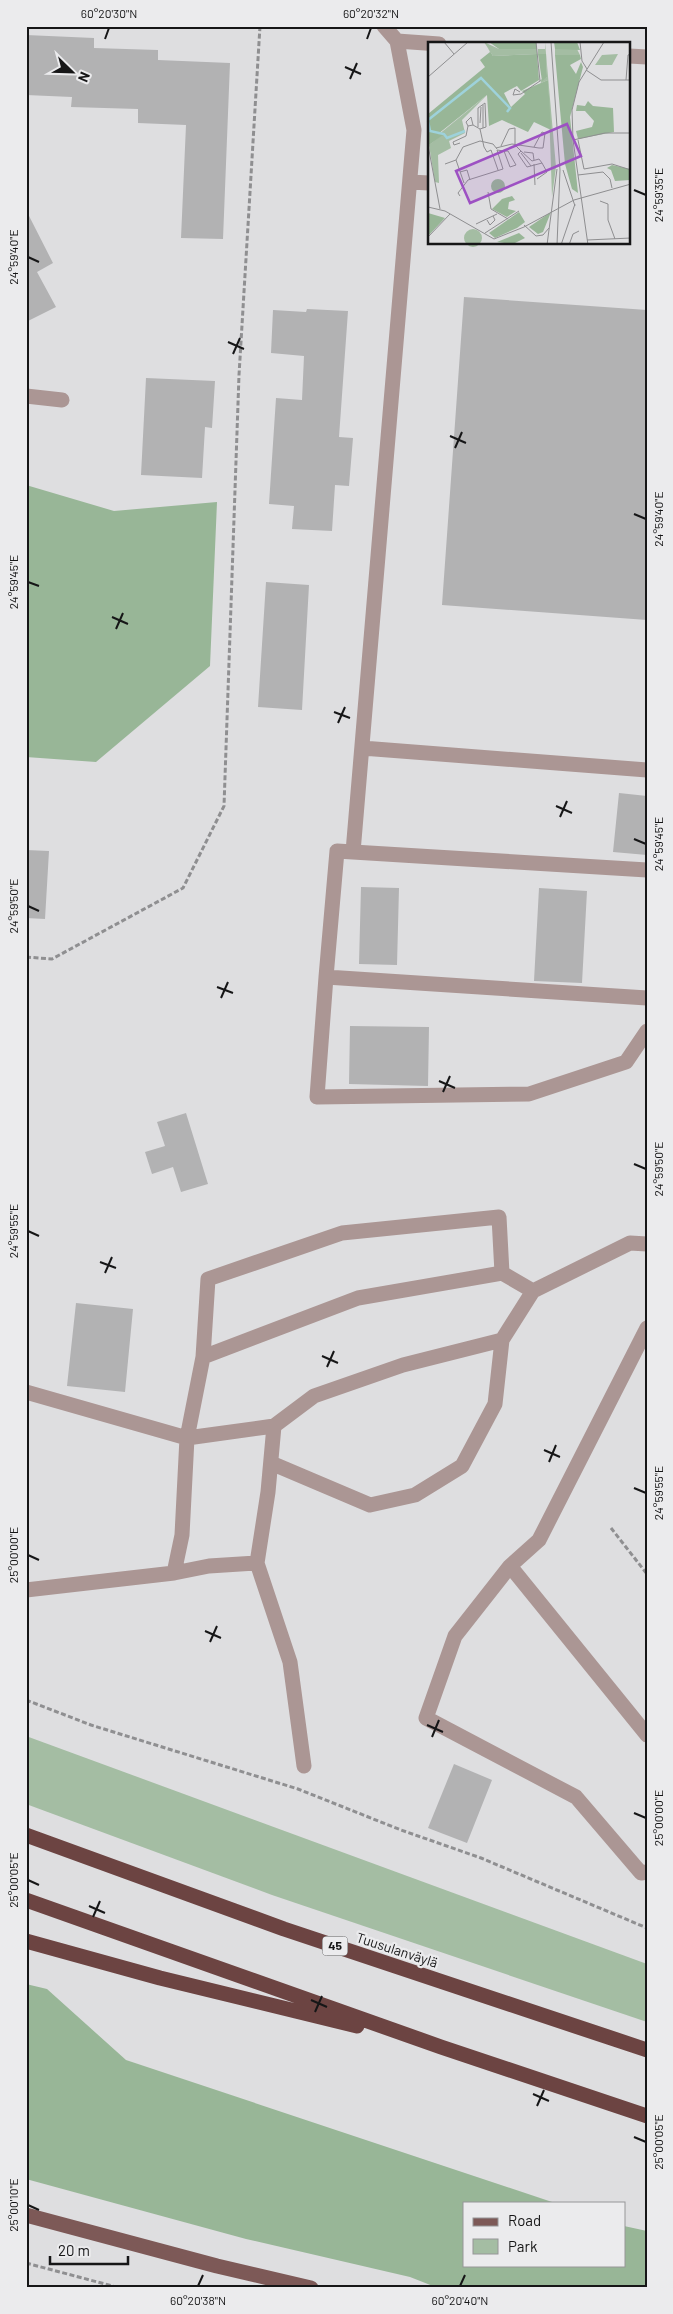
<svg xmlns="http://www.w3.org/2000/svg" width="673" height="2314" font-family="Barlow,sans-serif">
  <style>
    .green { fill: #a4bda3 }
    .forest { fill: #98b697 }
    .building { fill: #b2b2b3 }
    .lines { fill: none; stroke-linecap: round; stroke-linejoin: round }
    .path { stroke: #8f8f91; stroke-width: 3; stroke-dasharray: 5 2.5; stroke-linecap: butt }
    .minor { stroke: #ab9694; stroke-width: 15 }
    .major { stroke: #7d5957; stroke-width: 15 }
    .highway { stroke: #6c4442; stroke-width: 15 }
    .ticks { fill: none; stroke: #161617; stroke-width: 2 }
    .labels { text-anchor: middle; stroke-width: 4.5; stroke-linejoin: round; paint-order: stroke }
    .shield { fill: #ebebed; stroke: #565657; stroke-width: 1 }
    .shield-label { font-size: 12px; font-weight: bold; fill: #161617 }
    .street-label { font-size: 14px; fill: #161617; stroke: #ebebed }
    .inset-river { fill: none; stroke: #9ed2db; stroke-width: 2.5 }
    .inset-road { fill: none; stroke: #8e8e90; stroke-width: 1 }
    .view { fill: #9d51c3; fill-opacity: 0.15; stroke: #9d51c3; stroke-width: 2.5 }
    .inset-edge { fill: none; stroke: #161617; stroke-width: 2.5 }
    .neatline { fill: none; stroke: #161617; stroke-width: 2 }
    .ticks-label { font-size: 12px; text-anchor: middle; fill: #161617 }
  </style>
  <rect width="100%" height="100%" fill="#dedee0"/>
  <path class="green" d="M26,1736L647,1964V2022L272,1895L26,1804Z"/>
  <path class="forest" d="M26,485L114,511L217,502L210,666L96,762L26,757Z
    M26,1984L47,1989L126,2060L555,2203H464V2265H624V2226L647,2231V2288H438L410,2277L246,2239L26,2179Z"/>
  <path class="building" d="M26,35L94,38V48L158,50V60L230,63L223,239L181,238L186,125L138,123V109L71,107L72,97L26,95Z
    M26,210L53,263L37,272L56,307L26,322Z
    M464,297L647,310V620L442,605Z
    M307,309L348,311L339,437L353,438L349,486L335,485L332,531L292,529L294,506L269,504L276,398L302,400L304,356L271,353L273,310L306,312Z
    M146,378L215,381L212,428L205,427L202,478L141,475Z
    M266,582L309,585L302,710L258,707Z
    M619,793L647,796V855L613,852Z
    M26,850L49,851L45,919L26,918Z
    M361,887L399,888L397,965L359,964Z
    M539,888L587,891L582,983L534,981Z
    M350,1026L429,1027L428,1086L349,1084Z
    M186,1113L208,1184L181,1192L173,1167L152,1174L145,1152L165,1146L157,1122Z
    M76,1303L133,1309L125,1392L67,1386Z
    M454,1764L492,1780L467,1843L428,1828Z"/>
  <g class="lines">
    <path class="path" d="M26,957L52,959L183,888L224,806L239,375L260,26
      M611,1528L647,1574
      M26,1700L91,1725L298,1789L401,1830L481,1858L647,1928
      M26,2263L120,2288"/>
    <path class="minor" d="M384,26L397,41L414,130L353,852L647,870
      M397,41L439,44
      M629,56L647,57
      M410,182L429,183
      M26,396L62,400
      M362,748L647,770
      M326,977L337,851L353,852
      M647,998L326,977L317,1097L529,1094L626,1062L647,1031
      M499,1217L502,1273L533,1291L502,1340L403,1365L314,1396L274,1426L268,1492L257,1563L209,1566L174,1573L182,1535L187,1438L203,1357L208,1279L342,1233Z
      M533,1291L630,1243L647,1244
      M647,1328L539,1540L510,1566L455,1636L426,1718L576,1797L641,1873L647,1872
      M203,1357L358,1298L502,1273
      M26,1392L187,1438L274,1426
      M271,1463L370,1505L415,1495L462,1466L495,1404L502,1340
      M257,1563L290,1662L304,1766
      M510,1566L647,1735
      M26,1590L174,1573"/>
    <path class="major" d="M26,2215L217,2266L311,2288"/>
    <path class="highway" d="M26,1835L284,1929L647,2050
      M26,1900L441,2047L647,2116
      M26,1941L160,1978L357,2026"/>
  </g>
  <path class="ticks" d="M105,39L109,28M367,39L371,28M345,67L361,74M350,79L357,63M634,190L646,195M28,257L39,262M228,342L244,349M233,354L240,338M450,436L466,443M455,448L462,432M634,514L646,519M28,582L39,586M112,617L128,624M116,629L123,613M334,712L350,718M338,723L345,707M556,806L572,813M560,817L567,801M634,839L646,844M28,906L39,911M217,987L233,993M221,998L228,982M439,1081L455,1088M443,1092L450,1076M634,1164L646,1169M28,1231L39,1236M100,1262L116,1268M105,1273L112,1257M322,1356L338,1363M327,1367L334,1351M544,1450L560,1457M549,1462L556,1445M634,1488L646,1493M28,1555L39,1560M205,1631L221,1638M210,1642L217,1626M427,1725L443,1732M432,1737L439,1720M634,1813L646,1818M28,1880L39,1885M89,1906L105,1913M93,1917L100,1901M311,2000L327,2007M315,2012L322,1996M533,2094L549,2101M537,2106L544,2090M634,2137L646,2142M28,2205L39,2210M198,2286L203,2275M460,2286L465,2275"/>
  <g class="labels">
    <rect class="shield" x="322.5" y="1936.5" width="25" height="19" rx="4"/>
    <g class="shield-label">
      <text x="335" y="1950">45</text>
    </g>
    <g class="street-label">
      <text transform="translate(397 1950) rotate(18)" y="5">Tuusulanväylä</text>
    </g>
  </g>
  <g transform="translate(428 42)">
    <rect width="202" height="202" fill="#dedee0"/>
    <path d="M56,0L71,7H109V12L65,14ZM117,0L128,125L124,155L120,38L113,41L112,38L119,35L118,13L110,12V7H117ZM127,7H149L152,13H127ZM190,12L184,23H167L174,13ZM59,53L34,78L37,91L21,99L23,106L10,113L11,141L7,140L1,103L14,93H10ZM36 196a9 9 0 1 1 18 0a9 9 0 1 1-18 0Z" fill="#a4bda3"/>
    <path d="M61,0H108L109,7H71ZM126,0H149L152,8L127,7ZM60,6L65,14L109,12L111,38L93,49L89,44L76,51L83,65L97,52L94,49L120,38L123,88L106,80L100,90L74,78L61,84L59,53L10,92L15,93L1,103L0,72L57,25L52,18L62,10ZM110,12H118L119,35L114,39ZM127,13H152L153,17L142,23L148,32L153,20L155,25L142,75L150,151L144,147L137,122ZM160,59L165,64L185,66L186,90L150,97L148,89L164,85L166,79L157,69H148L149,63L157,64ZM184,123L202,127V138L187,139L183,128L179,126ZM63 144a7 7 0 1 1 14 0a7 7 0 1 1-14 0ZM84,154L87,158L81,160L80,167L88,169L79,175L64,167L74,157ZM91,170L97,180L89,186L67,196L61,191ZM123,170L115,190L110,192L101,185ZM0,171L17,176L1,193L0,192ZM91,191L97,196L85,202L69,200Z" fill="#98b697"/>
    <path class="inset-river" d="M0,78L53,36L82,66L79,70M0,79L2,89L16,92L19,96L37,89"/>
    <path class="inset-road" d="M16,0L26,12M123,0L132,128L129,203M152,0L154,19L159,27M158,28L173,38H203M0,35L40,0M198,38L200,13L203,12M92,50L87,47L85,53L93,52L112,39L108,0M52,81L53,65M45,83L40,84L38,80L43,75L45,83L52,87L56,105L59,110L63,108L70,128M50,85V66L57,61L58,85L52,87M55,86V63M145,98L177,91H203M150,98L156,127L184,122L203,128M32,101L26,103L25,100L38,94L40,84M0,103L12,167M73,104L81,87L87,86V103L93,109M68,106L84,102L111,106H115L117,91L114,90L106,105M93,109L104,119L111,117L114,121L99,125L90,112ZM96,110L105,111L106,118M93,111L103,124M28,118L36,141M17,122L28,118L35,105L52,99L65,102L69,107M106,122L107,143M135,128L147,164M32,130L39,128L42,138M150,133L175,130L182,137L184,146M109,137L119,130L114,121M60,150L63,167L80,177M32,154L30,151L40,138L75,127L69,108L76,109H80L88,123L82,125L76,109M172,159L180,162V178L187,197M0,165L17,169L66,197L96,185M59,178L62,183L67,178L65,174M48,182L69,172M96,183L108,194L115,193L121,186M96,185L146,158L203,142M57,191L91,169M0,195L22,172M159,198L203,196M119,203L129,127M133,203L147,162M141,203L145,192L151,189M160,203L145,98L144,68L151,40L176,0"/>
    <path class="view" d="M139,82L153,114L42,161L28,129Z"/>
    <rect width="202" height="202" class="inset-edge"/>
  </g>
  <rect width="673" height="2314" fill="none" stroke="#ebebed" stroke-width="55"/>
  <rect x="463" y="2202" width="162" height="65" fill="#ebebed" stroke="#969697"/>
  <rect x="473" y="2218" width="25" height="8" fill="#7d5957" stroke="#969697"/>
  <text x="508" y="2226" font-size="15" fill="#161617">Road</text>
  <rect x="473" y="2239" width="25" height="15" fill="#a4bda3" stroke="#969697"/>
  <text x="508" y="2252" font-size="15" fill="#161617">Park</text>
  <g transform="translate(72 72) rotate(113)" stroke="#ebebed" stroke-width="4" paint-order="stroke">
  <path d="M0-4L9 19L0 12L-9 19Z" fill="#161617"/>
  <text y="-8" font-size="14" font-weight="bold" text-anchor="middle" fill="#161617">N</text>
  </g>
  <path d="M50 2256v8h78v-8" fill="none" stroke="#161617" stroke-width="2.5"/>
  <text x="58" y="2256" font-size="15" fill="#161617" stroke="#ebebed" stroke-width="4" paint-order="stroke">20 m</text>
  <rect x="28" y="28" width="618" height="2258" class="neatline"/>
  <g class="ticks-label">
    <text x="109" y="18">60°20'30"N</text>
    <text x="371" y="18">60°20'32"N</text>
    <text transform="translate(659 195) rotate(-90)" y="4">24°59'35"E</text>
    <text transform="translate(14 257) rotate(-90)" y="4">24°59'40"E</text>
    <text transform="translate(659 519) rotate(-90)" y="4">24°59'40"E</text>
    <text transform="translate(14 582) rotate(-90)" y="4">24°59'45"E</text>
    <text transform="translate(659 844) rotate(-90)" y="4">24°59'45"E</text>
    <text transform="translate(14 906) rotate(-90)" y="4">24°59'50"E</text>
    <text transform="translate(659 1169) rotate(-90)" y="4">24°59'50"E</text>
    <text transform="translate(14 1231) rotate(-90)" y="4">24°59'55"E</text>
    <text transform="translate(659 1493) rotate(-90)" y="4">24°59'55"E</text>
    <text transform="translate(14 1555) rotate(-90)" y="4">25°00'00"E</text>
    <text transform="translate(659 1818) rotate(-90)" y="4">25°00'00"E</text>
    <text transform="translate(14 1880) rotate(-90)" y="4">25°00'05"E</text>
    <text transform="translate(659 2142) rotate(-90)" y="4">25°00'05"E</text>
    <text transform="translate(14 2205) rotate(-90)" y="4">25°00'10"E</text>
    <text x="198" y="2305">60°20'38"N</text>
    <text x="460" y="2305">60°20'40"N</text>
  </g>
</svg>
